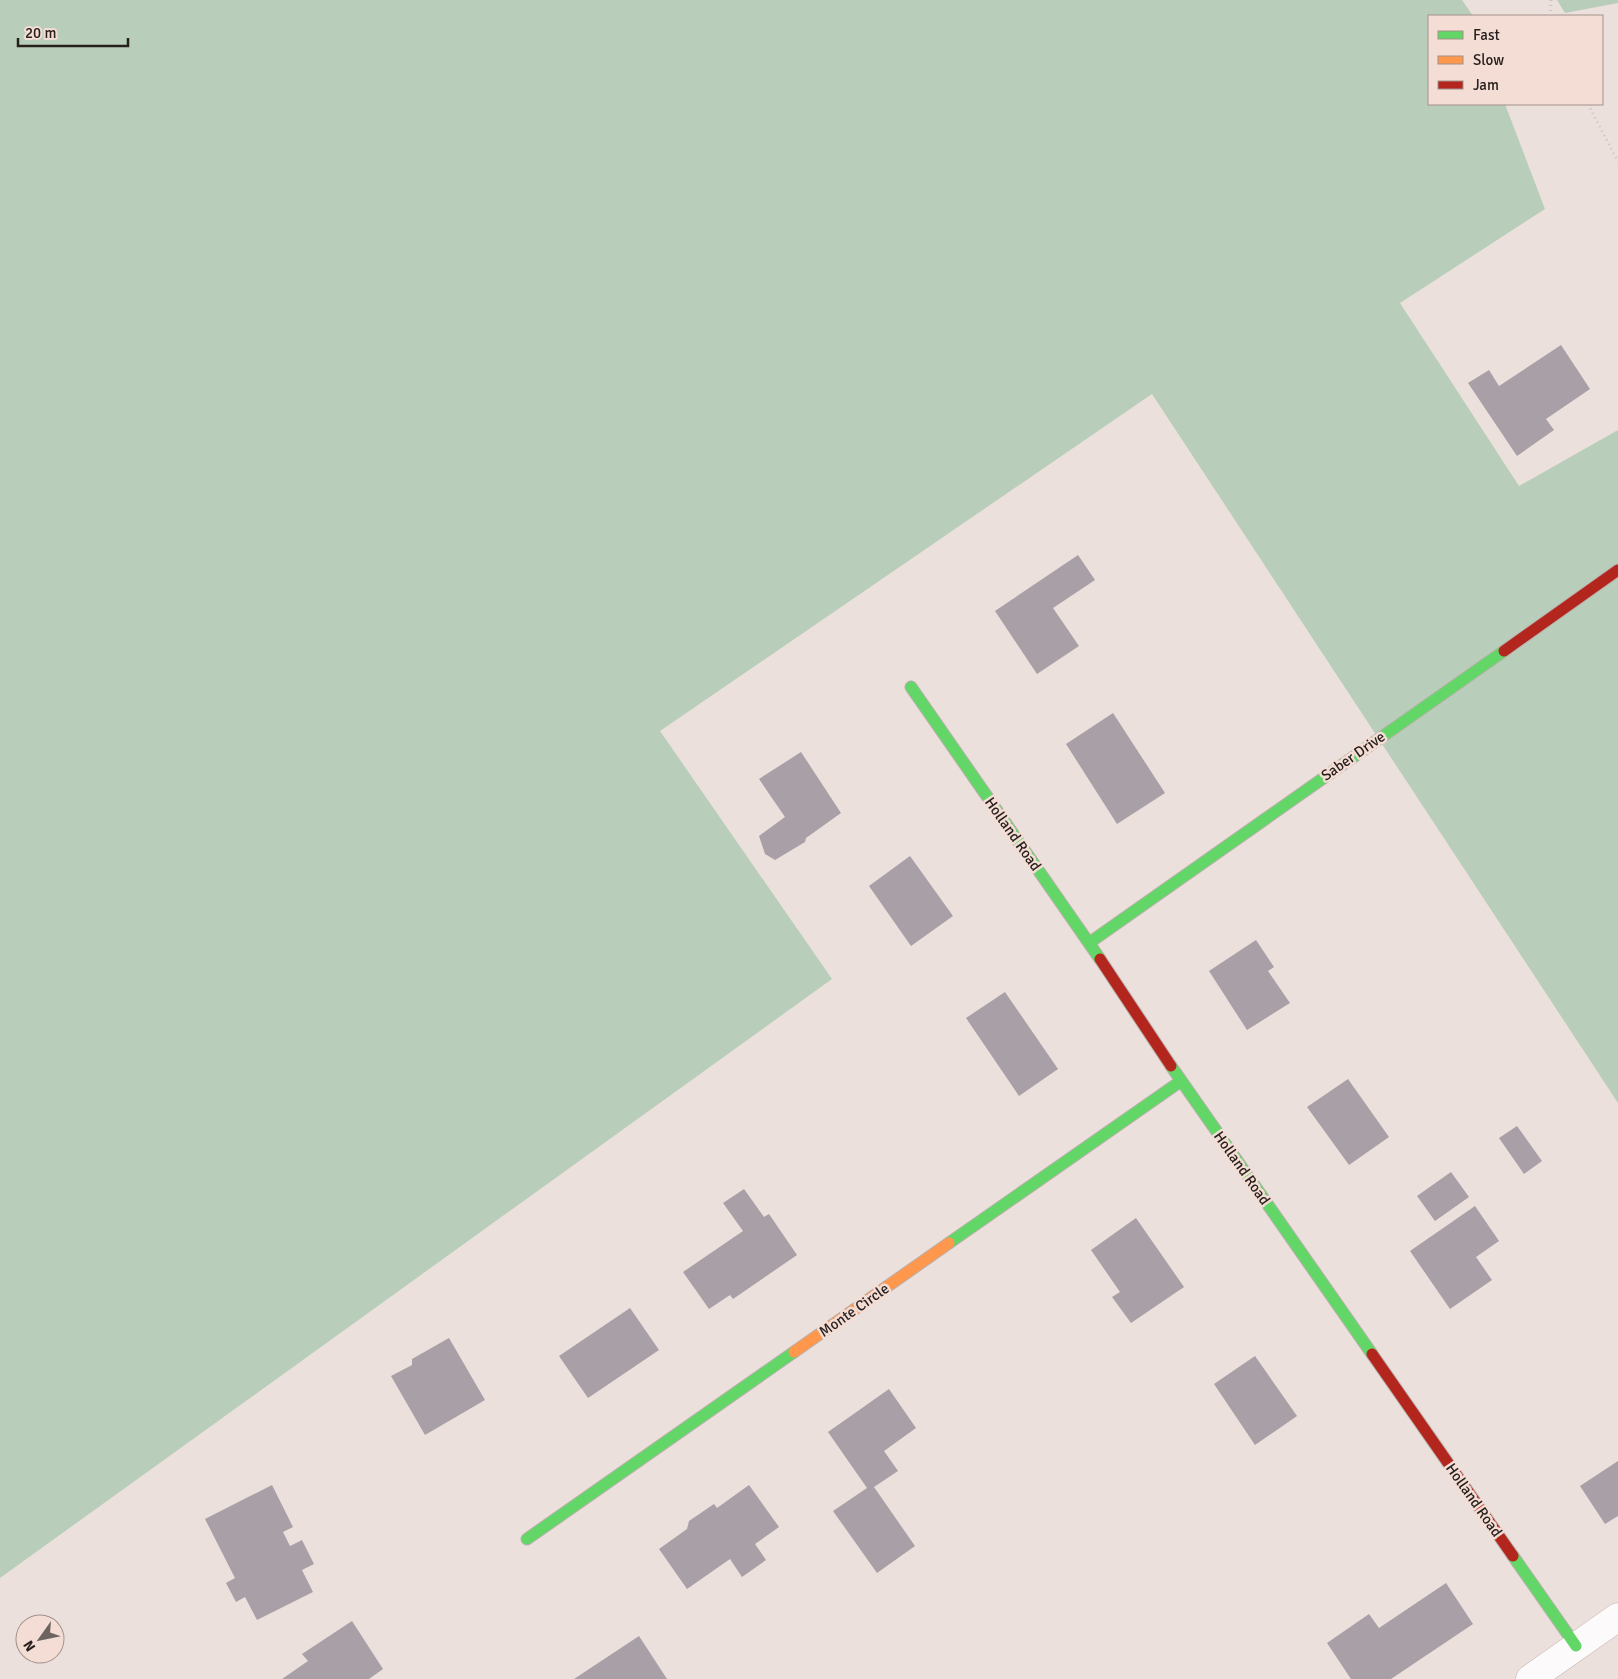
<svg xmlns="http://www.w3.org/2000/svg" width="1618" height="1679" font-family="Signika,sans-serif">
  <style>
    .green { fill: #b8ceba }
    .building { fill: #a89fa7 }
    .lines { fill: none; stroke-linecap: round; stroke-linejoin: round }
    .street-casing { stroke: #b9b0ad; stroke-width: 29 }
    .fast-casing { stroke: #b9b0ad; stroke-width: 13 }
    .slow-casing { stroke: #b9b0ad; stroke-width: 13 }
    .jam-casing { stroke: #b9b0ad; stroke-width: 13 }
    .path { stroke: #c8c4c2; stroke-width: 3; stroke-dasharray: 1 4; stroke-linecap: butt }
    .street { stroke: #fcfafa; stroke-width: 28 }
    .fast { stroke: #63d668; stroke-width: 11 }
    .slow { stroke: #ff974d; stroke-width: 11 }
    .jam { stroke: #b3261e; stroke-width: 11 }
    .labels { text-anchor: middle; stroke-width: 5; stroke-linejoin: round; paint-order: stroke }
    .street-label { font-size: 15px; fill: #28201d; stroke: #f3ddd5 }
  </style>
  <rect width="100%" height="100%" fill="#ece0dc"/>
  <path class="green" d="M0,0H1462L1473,16H1429V104H1505L1545,209L1400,303L1519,486L1618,430V1103L1152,394L660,731L832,979L0,1578Z
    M1557,0H1618V3L1565,13Z"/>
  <path class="building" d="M1561,345L1590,389L1546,419L1554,430L1517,456L1468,383L1489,370L1499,386Z
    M1078,555L1095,580L1053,608L1079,646L1037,674L995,611Z
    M1113,713L1165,793L1117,824L1066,744Z
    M801,752L841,813L806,838L805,842L775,860L765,854L759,836L785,817L759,779Z
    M910,856L953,916L911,946L869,886Z
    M1256,940L1274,967L1268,971L1290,1003L1247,1030L1209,971Z
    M1005,992L1058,1069L1019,1096L966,1018Z
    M1348,1079L1389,1137L1349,1165L1307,1107Z
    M1517,1126L1542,1161L1524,1174L1499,1138Z
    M1451,1172L1469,1197L1435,1221L1417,1196Z
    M744,1189L764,1217L769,1214L797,1255L733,1299L730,1295L709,1309L683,1272L743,1231L723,1203Z
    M1475,1206L1499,1241L1476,1257L1492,1280L1450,1309L1410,1251Z
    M1136,1218L1184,1287L1131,1323L1112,1297L1120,1292L1091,1250Z
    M630,1308L659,1350L588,1398L559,1356Z
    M449,1338L485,1400L425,1435L391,1376L412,1365V1359Z
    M1255,1356L1297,1416L1255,1445L1214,1384Z
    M889,1389L916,1428L884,1451L898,1471L874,1487L915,1546L877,1573L833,1511L867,1488L828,1432Z
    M1618,1461V1516L1605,1524L1580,1486Z
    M272,1485L293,1527L283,1532L290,1546L302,1540L314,1564L302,1570L313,1592L257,1620L245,1597L236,1602L226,1583L235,1578L205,1519Z
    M749,1485L779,1527L755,1544L766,1560L742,1577L730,1559L687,1589L659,1549L687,1529L689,1521L714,1504L717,1508Z
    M1446,1583L1473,1624L1391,1679H1351L1327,1643L1369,1614L1379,1628Z
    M352,1621L383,1669L369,1679H282L308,1661L302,1654Z
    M639,1636L667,1679H574Z"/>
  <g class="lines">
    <g class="street-casing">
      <path id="street" d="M1530,1679L1618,1617"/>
    </g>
    <g class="fast-casing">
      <path id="fast" d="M911,687L1100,959
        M1089,943L1504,651
        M1171,1066L1372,1354
        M949,1243L1181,1081
        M527,1539L794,1352
        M1513,1556L1576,1646"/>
    </g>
    <g class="slow-casing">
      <path id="slow" d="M794,1352L949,1243"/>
    </g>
    <g class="jam-casing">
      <path id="jam" d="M1504,651L1618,570
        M1100,959L1171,1066
        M1372,1354L1513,1556"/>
    </g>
    <path class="path" d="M1550,16L1551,0
      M1588,104L1618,162"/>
    <use href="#street" class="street"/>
    <use href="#fast" class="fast"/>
    <use href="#slow" class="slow"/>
    <use href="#jam" class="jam"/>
  </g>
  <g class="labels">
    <g class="street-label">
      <text transform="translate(1353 756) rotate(-35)" y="5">Saber Drive</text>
      <text transform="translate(1013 834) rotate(55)" y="5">Holland Road</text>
      <text transform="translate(1242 1168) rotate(55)" y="5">Holland Road</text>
      <text transform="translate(854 1310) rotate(-35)" y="5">Monte Circle</text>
      <text transform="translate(1474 1500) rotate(55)" y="5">Holland Road</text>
    </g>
  </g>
  <rect x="1428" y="15" width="175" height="90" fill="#f3ddd5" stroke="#a2918b"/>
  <rect x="1438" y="31" width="25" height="8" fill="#63d668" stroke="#a2918b"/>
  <text x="1473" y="40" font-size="15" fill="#28201d">Fast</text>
  <rect x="1438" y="56" width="25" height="8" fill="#ff974d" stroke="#a2918b"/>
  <text x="1473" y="65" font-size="15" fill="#28201d">Slow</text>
  <rect x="1438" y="81" width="25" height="8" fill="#b3261e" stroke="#a2918b"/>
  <text x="1473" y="90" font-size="15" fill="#28201d">Jam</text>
  <g transform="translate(40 1639) rotate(237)"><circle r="24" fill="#f3ddd5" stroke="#a2918b"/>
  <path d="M0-4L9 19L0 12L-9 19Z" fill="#6d6360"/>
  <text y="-8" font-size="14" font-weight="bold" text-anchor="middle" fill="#28201d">N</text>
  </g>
  <path d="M18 38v8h110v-8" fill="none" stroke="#28201d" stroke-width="2.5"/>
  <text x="25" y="38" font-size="15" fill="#28201d" stroke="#f3ddd5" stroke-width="4" paint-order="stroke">20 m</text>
</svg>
